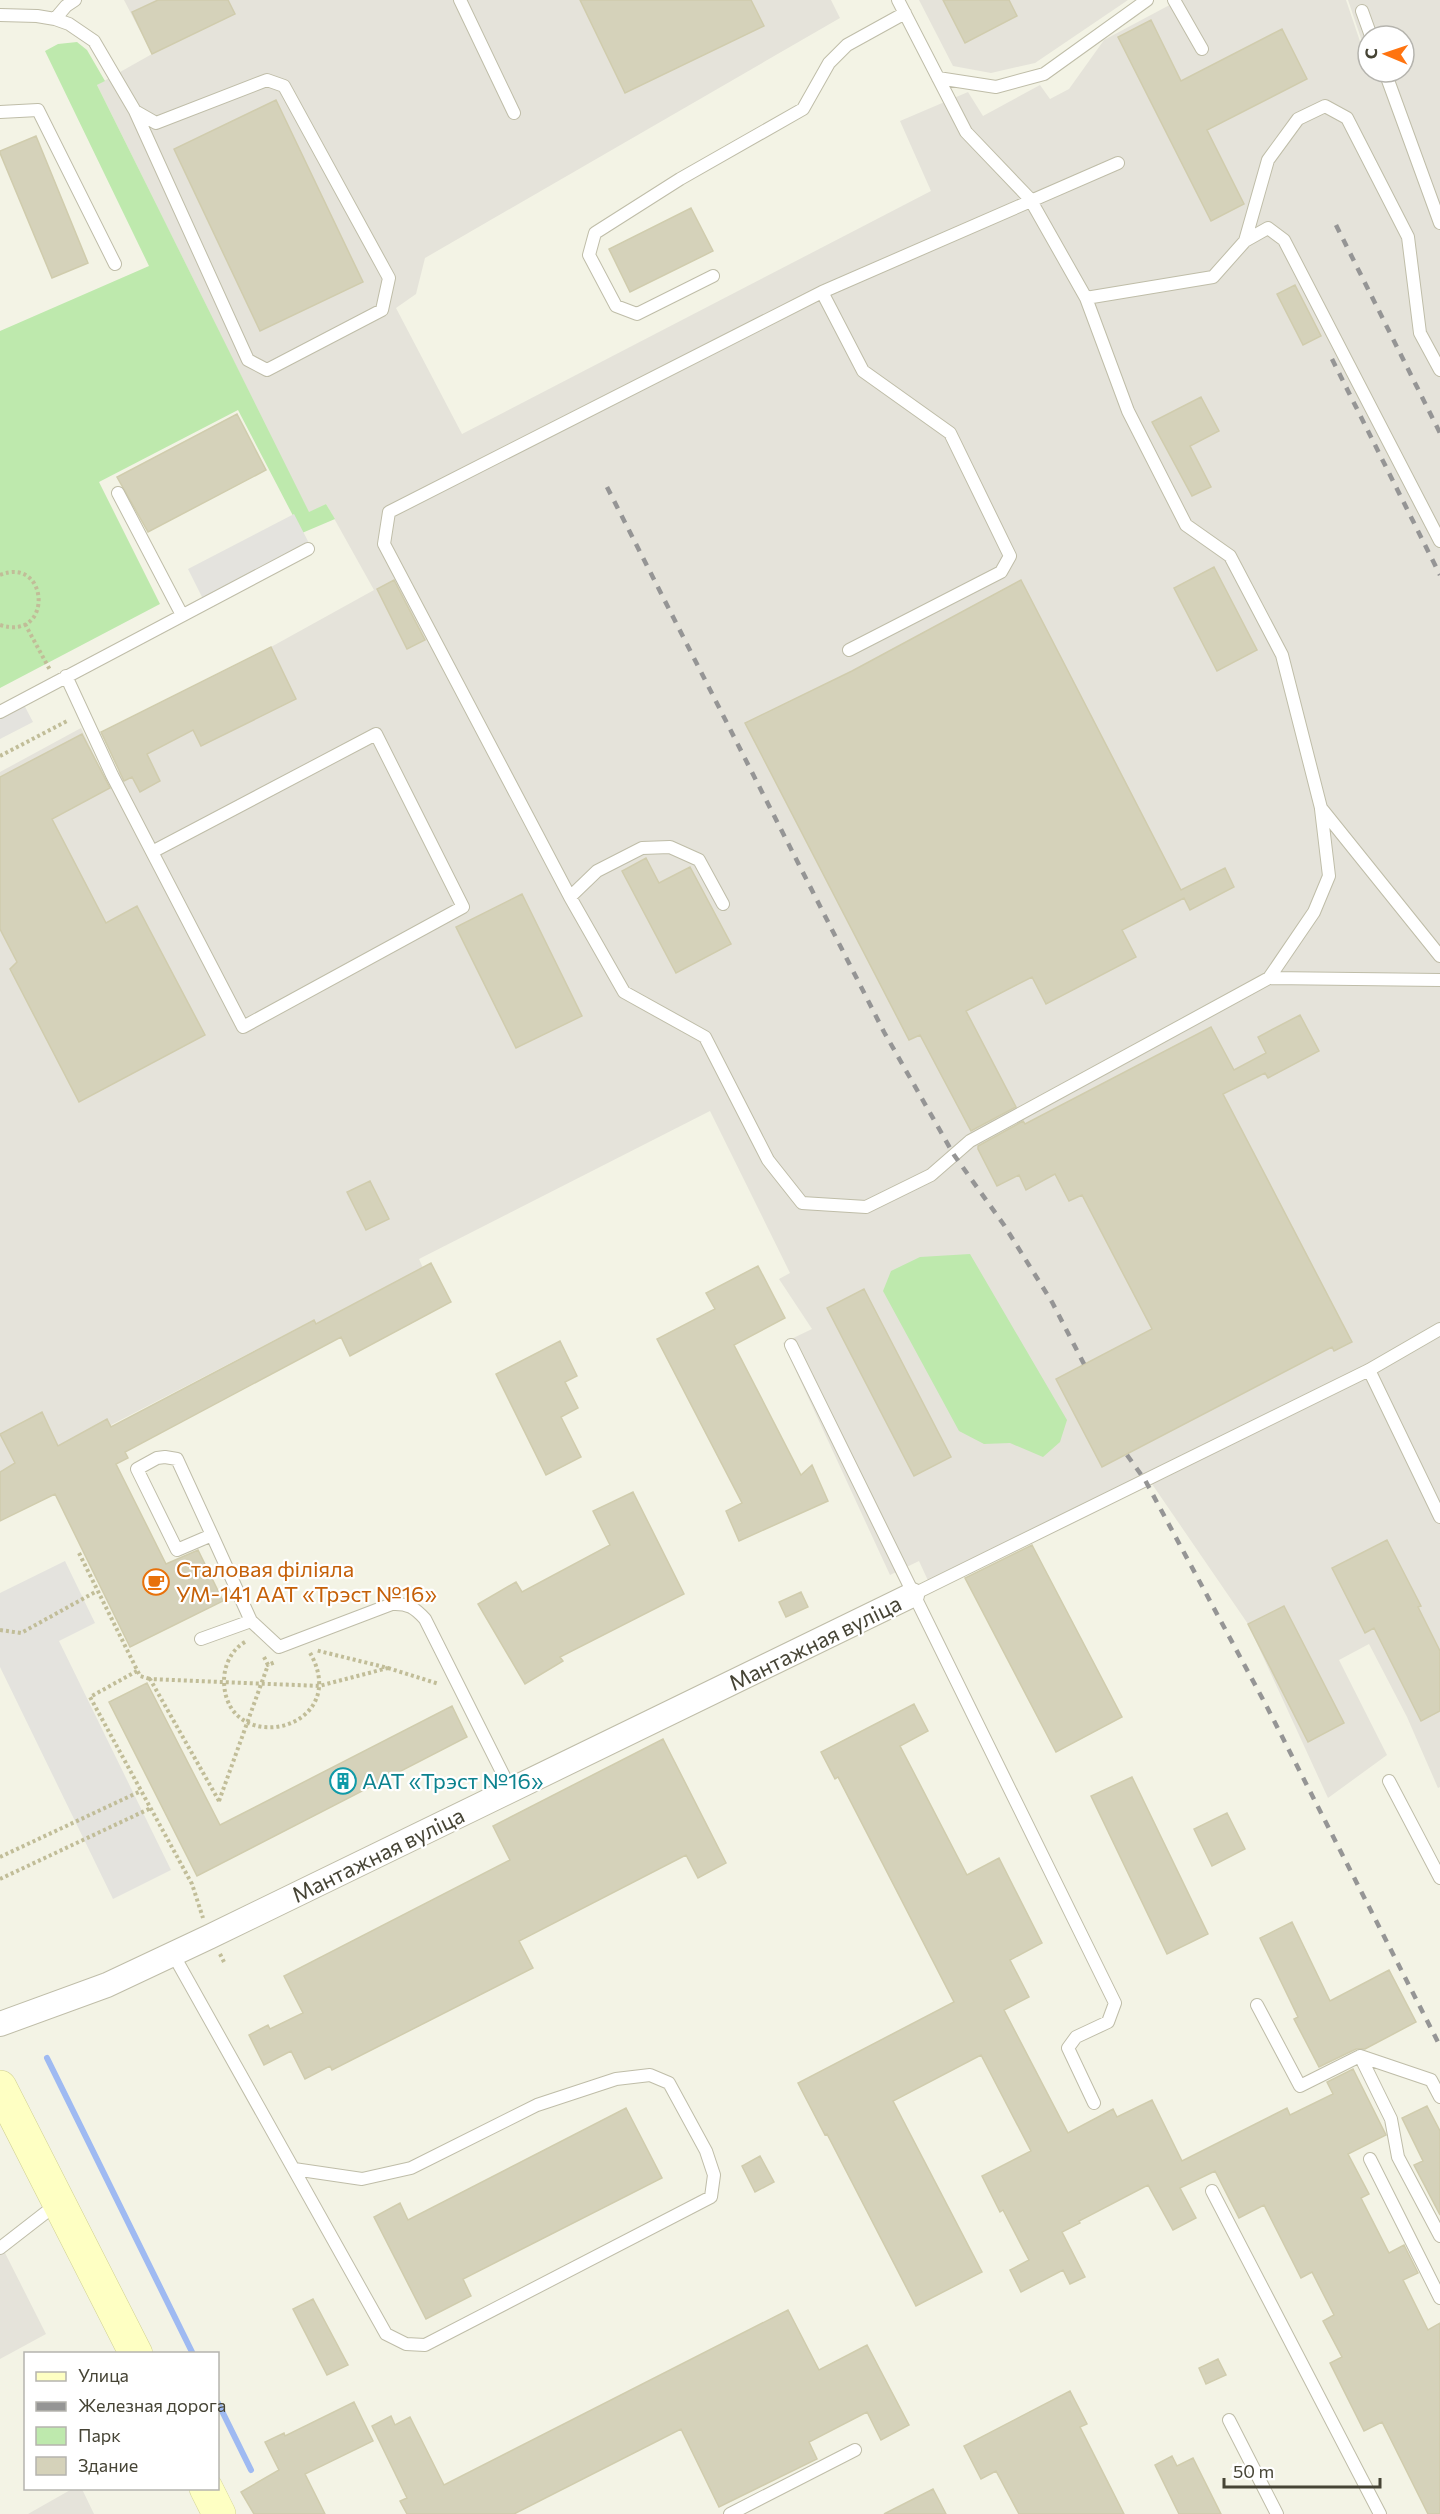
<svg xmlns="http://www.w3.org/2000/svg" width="1440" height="2514" font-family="Commissioner,sans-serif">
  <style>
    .industrial { fill: #e5e3da }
    .green { fill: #bee9ad }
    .parking { fill: #e4e3de }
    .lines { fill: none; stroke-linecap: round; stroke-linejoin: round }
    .stream { stroke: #9fbaf2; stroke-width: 6 }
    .building { fill: #d5d2ba; stroke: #d0ccad; stroke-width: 1.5 }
    .lane-casing { stroke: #bfbda8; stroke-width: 14 }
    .street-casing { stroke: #bfbda8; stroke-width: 26 }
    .secondary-casing { stroke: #d1d192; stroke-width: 34 }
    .path { stroke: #c1bd98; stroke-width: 4; stroke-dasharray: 3 3; stroke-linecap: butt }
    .lane { stroke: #fff; stroke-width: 12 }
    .street { stroke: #fff; stroke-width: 24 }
    .secondary { stroke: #feffc3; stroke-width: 33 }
    .rail { stroke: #959595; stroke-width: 4.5; stroke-dasharray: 8 8; stroke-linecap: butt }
    .labels { text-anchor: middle; stroke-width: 4.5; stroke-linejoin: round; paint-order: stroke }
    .food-label { font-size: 22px; fill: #c56008; stroke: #fff; text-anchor: start }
    .street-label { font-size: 22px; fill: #464435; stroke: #fff }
    .culture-label { font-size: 22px; fill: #0d838f; stroke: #fff; text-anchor: start }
  </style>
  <rect width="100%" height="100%" fill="#f3f3e5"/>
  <path class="industrial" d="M124,0H831L840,18L425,258L416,294L396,308L462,434L931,191L900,121L968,92L983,116L1040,85L1050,99L1069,89L1104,40L1179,0H1346L1368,65V72H1371L1375,82L1372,72H1404V36H1368V59L1348,0H1440V1787L1438,1788L1407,1717L1369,1644L1339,1660L1387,1755L1328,1798L1248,1624L1152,1484L931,1587L919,1561L890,1575L783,1343L812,1329L779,1279L790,1273L710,1111L419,1259L423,1268L316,1324L313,1320L111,1425L128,1458L0,1521V772L81,728L105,777L127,768L271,647L374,590L326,504L309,513L97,85L152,54Z
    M919,0H1128L1035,63L991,73L953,66Z
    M0,2243L46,2334L0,2359Z
    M72,2489H82L94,2514H28Z"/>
  <path class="green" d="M77,42L87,50L105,81L97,85L309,512L326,504L335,519L302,533L238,410L99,482L160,604L0,688V331L149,266L45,51L58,44Z
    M970,1254L1067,1420L1060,1442L1043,1457L1010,1443L984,1444L959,1431L883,1291L891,1271L920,1257Z"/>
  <path class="parking" d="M294,514L311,547L205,603L188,569Z
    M22,701L33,722L0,739V712Z
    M65,1561L95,1623L59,1641L171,1870L113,1899L0,1667V1593Z"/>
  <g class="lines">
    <path class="stream" d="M47,2058L193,2354
      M218,2403L251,2470"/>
  </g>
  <path class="building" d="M158,0H228L235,14L152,54L132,12Z
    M580,0H751L764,26L625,93Z
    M943,0H1009L1017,16L965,43Z
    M1151,20L1181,81L1282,29L1307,79L1207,130L1244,204L1211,221L1118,37Z
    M276,100L363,282L260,331L174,149Z
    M36,136L88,263L52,278L0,153V151Z
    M691,208L713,251L630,292L609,249Z
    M1295,285L1321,336L1303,345L1277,294Z
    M1201,397L1219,431L1190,446L1211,487L1192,496L1152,422Z
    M237,414L266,470L148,532L117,477Z
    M1214,567L1257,650L1217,671L1174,588Z
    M394,580L425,640L407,649L377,589Z
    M1021,580L1181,890L1225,868L1234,887L1190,910L1184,898L1122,930L1136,957L1046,1004L1032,977L966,1011L1016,1107L971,1131L920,1035L909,1040L745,723L852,671Z
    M271,647L296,699L201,746L193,730L147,754L160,781L140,792L132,777L124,781L101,732Z
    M82,734L110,788L52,819L106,923L137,906L205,1035L79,1102L10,969L17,962L0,929V777Z
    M646,858L659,883L690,867L731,944L676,973L622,871Z
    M522,894L582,1016L516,1048L456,927Z
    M1300,1015L1319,1051L1268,1078L1265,1073L1223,1094L1352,1342L1334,1351L1332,1347L1102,1467L1056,1379L1152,1329L1082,1195L1069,1201L1055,1174L1026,1190L1019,1175L997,1186L978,1149V1146L1023,1121L1025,1124L1211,1027L1234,1070L1266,1053L1258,1037Z
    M370,1181L389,1219L366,1230L347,1192Z
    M431,1263L451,1302L350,1356L341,1337L125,1452L128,1458L116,1464L166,1564L198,1550L223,1601L130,1647L55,1494L0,1521V1472L15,1463L0,1434L42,1412L58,1446L107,1419L111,1427L314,1320L316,1324Z
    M758,1266L785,1318L734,1345L801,1475L812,1465L828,1501L739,1541L726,1511L742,1503L657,1339L715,1309L706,1293Z
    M864,1289L951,1457L914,1476L827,1308Z
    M560,1341L577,1376L565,1382L578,1408L561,1417L581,1457L546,1475L496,1374Z
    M633,1492L684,1594L560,1657L563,1661L525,1684L478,1604L516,1582L522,1592L610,1545L593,1511Z
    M1387,1540L1421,1606L1418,1607L1440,1651V1711L1421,1721L1374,1628L1365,1633L1332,1568Z
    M1032,1545L1122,1717L1056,1752L965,1578Z
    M801,1592L808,1607L786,1617L779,1602Z
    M1284,1606L1344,1723L1308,1742L1248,1624Z
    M147,1683L220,1825L452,1706L467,1737L197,1876L109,1702Z
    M914,1704L928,1731L900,1746L967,1875L999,1858L1042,1943L1010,1960L1029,1997L1004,2010L1068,2133L1113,2109L1117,2117L1152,2100L1182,2161L1287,2108L1290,2115L1333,2094L1327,2082L1353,2069L1386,2135L1348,2154L1369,2194L1361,2198L1389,2253L1404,2245L1418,2273L1403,2280L1428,2330L1440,2323V2514H1428L1382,2422L1364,2431L1330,2363L1342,2357L1323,2321L1334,2315L1312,2272L1301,2278L1264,2205L1239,2218L1215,2171L1180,2188L1196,2218L1173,2230L1148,2185L1079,2221L1080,2223L1062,2232L1085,2277L1070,2284L1063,2270L1021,2292L1010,2270L1029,2260L1003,2210L1000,2212L982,2176L1031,2151L981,2055L893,2101L982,2272L916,2306L827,2134L825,2135L798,2083L954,2002L838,1777L835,1779L821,1752Z
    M663,1739L726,1863L698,1878L686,1855L519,1941L533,1968L332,2070L330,2066L305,2079L291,2051L264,2065L249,2035L268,2025L270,2029L303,2013L284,1976L510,1860L493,1826Z
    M1132,1777L1208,1934L1167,1954L1091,1796Z
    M1227,1813L1245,1849L1212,1866L1194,1829Z
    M1292,1922L1330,2001L1389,1970L1416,2022L1365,2049H1356L1319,2067L1294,2019L1298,2017L1260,1938Z
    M1427,2106L1440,2131V2215L1414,2165L1423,2161L1402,2118Z
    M626,2108L662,2178L463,2279L471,2296L426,2319L374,2217L400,2203L408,2220Z
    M760,2156L774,2182L755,2192L742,2166Z
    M313,2299L348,2365L327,2375L293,2309Z
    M788,2310L819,2370L867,2345L909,2425L881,2440L867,2412L809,2442L817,2459L719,2507L681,2429L514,2514H407L400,2501L407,2498L372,2426L391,2416L395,2425L410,2417L444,2485Z
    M1218,2359L1226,2375L1206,2384L1199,2368Z
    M1070,2391L1087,2424L1080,2427L1124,2514H1019L996,2471L981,2479L964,2446Z
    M354,2402L373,2441L305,2474L325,2514H254L241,2492L279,2470L265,2442L284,2433L285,2436Z
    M1172,2456L1177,2466L1193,2458L1221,2514H1179L1155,2465Z
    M933,2489L946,2514H884Z"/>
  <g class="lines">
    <g class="lane-casing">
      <path id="lane" d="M460,0L514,113
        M898,0L966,132L1030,199L1086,298L1128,411L1186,525L1230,556L1282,655L1321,808L1440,956
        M1174,0L1202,49
        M1362,11L1371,36
        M0,15L37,16L55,19L69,24L94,41L135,111L248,360L267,370L382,310L389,278L284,86L267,80L156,123L135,111
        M55,19L66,6L75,0
        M1385,72L1440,223
        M938,78L996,87L1044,74L1147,0
        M0,112L38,110L115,264
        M1118,163L822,292L389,512L384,544L570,897L624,992L705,1037L768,1160L802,1203L866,1207L931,1175L970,1141L1269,978L1440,980
        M1245,241L1268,228L1284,240L1440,541
        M713,276L637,314L616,306L589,255L595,233L680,179L803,109L829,63L847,45L905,13
        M822,292L863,371L950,433L1010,556L1001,572L849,650
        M1086,298L1213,277L1245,241L1268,160L1298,119L1325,106L1347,118L1408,237L1420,333L1440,370
        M118,493L182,615
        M66,676L112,775L243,1027L463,907L376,734L152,852
        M0,712L308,549
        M570,897L597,871L642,848L670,847L699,860L723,904
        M1269,978L1314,912L1329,876L1321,809
        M791,1345L1115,2003L1108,2022L1076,2037L1068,2048L1094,2103
        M1369,1370L1440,1517
        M165,1457L177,1459L212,1535L177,1550L137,1469L157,1458Z
        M212,1535L251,1621L279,1647L392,1604C408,1603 415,1608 425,1619L511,1790
        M912,1595L1369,1370L1440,1329
        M201,1639L251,1621
        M1389,1781L1440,1878
        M173,1954L386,2334L406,2344L425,2345L711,2197L714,2175L706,2151L669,2083L650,2075L616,2079L537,2105L411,2168L362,2179L294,2169
        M1257,2005L1300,2086L1360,2056L1431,2080L1440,2097
        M1360,2056L1391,2119L1398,2157L1440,2236
        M1370,2159L1440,2298
        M1212,2191L1380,2514
        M0,2248L58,2203
        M1229,2420L1277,2514
        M730,2514L855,2450"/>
    </g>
    <g class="street-casing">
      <path id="street" d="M0,2024L107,1985L209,1937L912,1595"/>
    </g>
    <g class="secondary-casing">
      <path id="secondary" d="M0,2087L136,2354
        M206,2488L219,2514"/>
    </g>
    <path class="path" d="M0,575C49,555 54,642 0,625
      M25,624L50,670
      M0,756L69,720
      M79,1553L140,1676L150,1679
      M0,1630L21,1633L97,1591
      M245,1642C231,1650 224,1666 224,1681C225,1760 356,1730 309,1651
      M264,1657L268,1665L275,1662
      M388,1668L439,1684
      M137,1671L90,1697L192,1884L203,1918
      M219,1801L150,1679L319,1686L388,1668L315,1650
      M219,1801L268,1665
      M0,1857L141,1791
      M0,1879L151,1808
      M220,1954L224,1962"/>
    <use href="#lane" class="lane"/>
    <use href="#street" class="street"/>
    <use href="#secondary" class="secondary"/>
    <path class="rail" d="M1336,225L1440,433
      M1332,359L1440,575
      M607,487L884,1032L954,1155L1004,1225L1052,1302L1084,1364
      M1127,1455L1145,1480L1267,1707L1440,2046"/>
  </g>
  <defs>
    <g id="cafe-ring" transform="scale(1.35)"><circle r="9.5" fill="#fff" stroke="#e8710a" stroke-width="1.5"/><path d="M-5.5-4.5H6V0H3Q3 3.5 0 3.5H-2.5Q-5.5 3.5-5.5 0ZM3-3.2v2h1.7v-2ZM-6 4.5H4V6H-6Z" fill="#e8710a"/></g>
    <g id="building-ring" transform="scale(1.35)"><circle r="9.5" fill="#fff" stroke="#0f9aa8" stroke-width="1.5"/><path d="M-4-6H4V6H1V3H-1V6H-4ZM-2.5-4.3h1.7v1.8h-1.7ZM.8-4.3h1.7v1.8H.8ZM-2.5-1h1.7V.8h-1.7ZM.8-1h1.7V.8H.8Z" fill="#0f9aa8"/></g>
  </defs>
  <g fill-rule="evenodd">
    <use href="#cafe-ring" x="156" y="1582"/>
    <use href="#building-ring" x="343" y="1781"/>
  </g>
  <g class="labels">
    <g class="food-label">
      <text x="176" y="1577">Сталовая філіяла<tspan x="176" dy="25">УМ-141 ААТ «Трэст №16»</tspan></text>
    </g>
    <g class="street-label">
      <text transform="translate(815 1643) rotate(-26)" y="8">Мантажная вуліца</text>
      <text transform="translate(378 1855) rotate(-26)" y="8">Мантажная вуліца</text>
    </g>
    <g class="culture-label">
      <text x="362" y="1789">ААТ «Трэст №16»</text>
    </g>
  </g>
  <rect x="24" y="2352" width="195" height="138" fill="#ffffff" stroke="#b5b4ae" stroke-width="1.5"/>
  <rect x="36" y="2372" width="30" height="9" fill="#feffc3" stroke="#b5b4ae" stroke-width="1.5"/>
  <text x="78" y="2382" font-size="18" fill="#464435">Улица</text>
  <rect x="36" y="2402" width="30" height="9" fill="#959595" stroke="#b5b4ae" stroke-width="1.5"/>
  <text x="78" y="2412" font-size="18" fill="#464435">Железная дорога</text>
  <rect x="36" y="2427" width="30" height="18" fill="#bee9ad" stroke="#b5b4ae" stroke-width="1.5"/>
  <text x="78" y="2442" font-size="18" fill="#464435">Парк</text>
  <rect x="36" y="2457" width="30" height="18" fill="#d5d2ba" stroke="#b5b4ae" stroke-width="1.5"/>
  <text x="78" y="2472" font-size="18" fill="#464435">Здание</text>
  <g transform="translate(1386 54) rotate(272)"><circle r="28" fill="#ffffff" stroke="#b5b4ae" stroke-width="1.5"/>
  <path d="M0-4.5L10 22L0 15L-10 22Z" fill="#ff7410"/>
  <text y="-9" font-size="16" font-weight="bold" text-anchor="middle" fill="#464435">С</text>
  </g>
  <path d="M1224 2478v9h156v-9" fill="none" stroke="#464435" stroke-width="3"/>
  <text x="1233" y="2478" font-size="18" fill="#464435" stroke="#ffffff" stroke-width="4.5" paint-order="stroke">50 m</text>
</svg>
